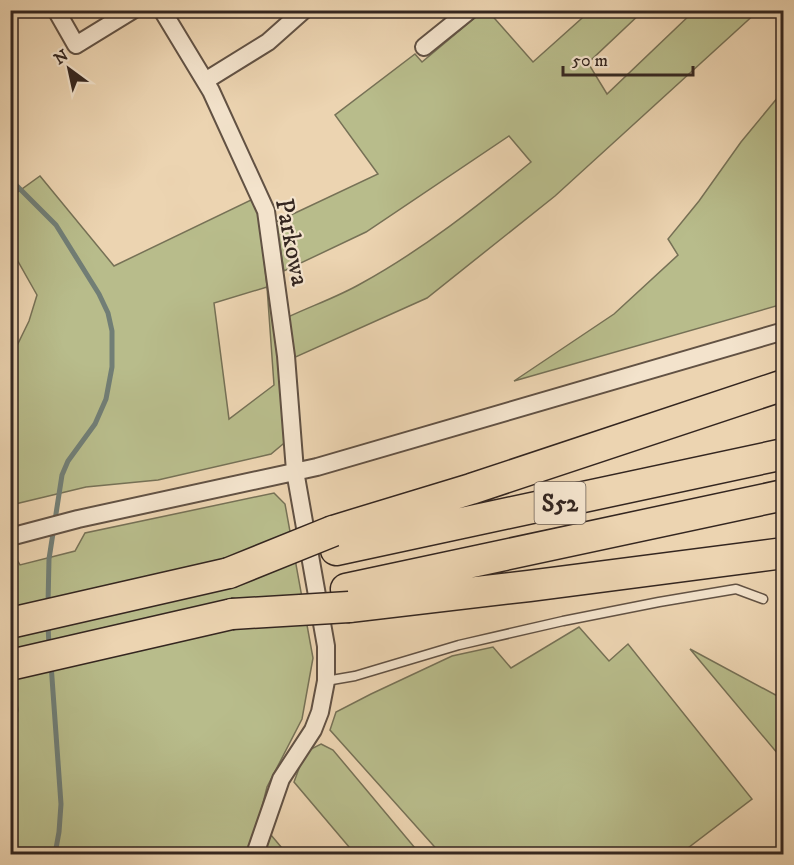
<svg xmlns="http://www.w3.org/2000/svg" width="794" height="865" font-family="'IM FELL DW Pica',serif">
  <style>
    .green { fill: #b8bc8b; stroke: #767156; stroke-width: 1.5; fill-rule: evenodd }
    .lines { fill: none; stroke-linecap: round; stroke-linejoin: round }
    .stream { stroke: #717e76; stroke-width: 5 }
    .service-casing { stroke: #625244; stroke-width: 11 }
    .minor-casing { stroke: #625244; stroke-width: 20 }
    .motorway-casing { stroke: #342620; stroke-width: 33 }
    .service { stroke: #f3e3cc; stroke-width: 8 }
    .minor { stroke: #f3e3cc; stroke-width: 16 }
    .motorway { stroke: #ecd4b1; stroke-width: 30 }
    .motorway-bridge-casing { stroke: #342620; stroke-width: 33; stroke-linecap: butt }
    .motorway-bridge { stroke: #ecd4b1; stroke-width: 30 }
    .labels { text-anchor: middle; stroke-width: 4.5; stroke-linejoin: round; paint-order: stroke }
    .shield { fill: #f3e3cc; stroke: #6d5f54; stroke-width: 1.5 }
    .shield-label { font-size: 24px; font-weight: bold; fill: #342620 }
    .street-label { font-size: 26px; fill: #342620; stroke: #f3e3cc }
  </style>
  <rect width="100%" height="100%" fill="#ecd4b1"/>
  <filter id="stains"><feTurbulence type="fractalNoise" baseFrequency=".00333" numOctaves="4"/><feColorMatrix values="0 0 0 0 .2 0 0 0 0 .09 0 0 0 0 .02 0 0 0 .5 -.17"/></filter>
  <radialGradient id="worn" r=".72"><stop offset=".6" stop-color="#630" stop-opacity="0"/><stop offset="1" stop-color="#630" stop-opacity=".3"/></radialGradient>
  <path class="green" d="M483,11H488L533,62L590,11H643L588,63L607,94L694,11H758L555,196L427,298L289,360L286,318C311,306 338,297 362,283C422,250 478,206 531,162L509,136L366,232L284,271L276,222L378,174L335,115L415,54L422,62Z
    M783,91V304L514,381L614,314L678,255L668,239L699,201L741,142Z
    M40,176L114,266L253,199L259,216L267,286L284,376L289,439L271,454L158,480L86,487L11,505L10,360L29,321L37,295L11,249V197ZM267,287L274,385L229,419L214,303Z
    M274,493L285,504L313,658L302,719L267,787L250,854H11L10,741L18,710L11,666V553H13L20,565L75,551L85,533Z
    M579,627L609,661L628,644L752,799L680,854H441L330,730L336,712L371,694L452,656L493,647L511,668Z
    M690,649L783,699V760Z
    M321,744L333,750L420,854H355L294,782L305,752Z
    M271,835L287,854H262Z"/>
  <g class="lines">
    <path class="stream" d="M10,179L56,225L99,294L108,313L112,331V367L106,399L95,424L68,461L62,475L49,559L48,604
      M48,625L49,646
      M51,664L61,804L59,832L55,854"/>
    <g class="service-casing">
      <path id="service" d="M326,681L355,676L459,645L563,621L659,602L736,589L763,599"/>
    </g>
    <g class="minor-casing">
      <path id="minor" d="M56,10L76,45L133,10
        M162,10L211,91L266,211L286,356L295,471L326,646V681L320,712L313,730L281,779L255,854
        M424,47L470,10
        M205,81L268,42L304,10
        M10,537L78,519L317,467L784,331"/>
    </g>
    <g class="motorway-casing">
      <path id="motorway" d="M333,531L471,489L784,385
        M336,550L784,454
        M346,589L784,495
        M349,607L529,586L784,553
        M10,623L229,573
        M10,665L232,614"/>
    </g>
    <use href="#service" class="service"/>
    <use href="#minor" class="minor"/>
    <use href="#motorway" class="motorway"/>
    <g class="motorway-bridge-casing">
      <path id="motorway-bridge" d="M229,573L333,531
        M232,614L349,607"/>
    </g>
    <use href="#motorway-bridge" class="motorway-bridge"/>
  </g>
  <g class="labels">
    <rect class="shield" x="534.5" y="482" width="51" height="42" rx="4.5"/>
    <g class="shield-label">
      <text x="560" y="511">S52</text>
    </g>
    <g class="street-label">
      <text transform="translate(293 242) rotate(79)" y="9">Parkowa</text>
    </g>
  </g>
  <rect width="794" height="865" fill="none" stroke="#ecd4b1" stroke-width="36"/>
  <rect x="12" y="12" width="770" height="841" fill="none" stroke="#342620" stroke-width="3"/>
  <rect x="18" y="18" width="758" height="829" fill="none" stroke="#342620" stroke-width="1.5"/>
  <g transform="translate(69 69) rotate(327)" stroke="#f3e3cc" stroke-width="4.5" paint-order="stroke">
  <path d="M0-4.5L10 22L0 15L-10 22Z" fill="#342620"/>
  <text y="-9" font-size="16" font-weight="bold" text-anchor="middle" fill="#342620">N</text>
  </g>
  <path d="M563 66v9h130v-9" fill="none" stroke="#342620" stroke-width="3"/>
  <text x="572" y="66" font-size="18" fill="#342620" stroke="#f3e3cc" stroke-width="4.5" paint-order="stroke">50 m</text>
  <rect width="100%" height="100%" filter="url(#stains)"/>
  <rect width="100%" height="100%" fill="url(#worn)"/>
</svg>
